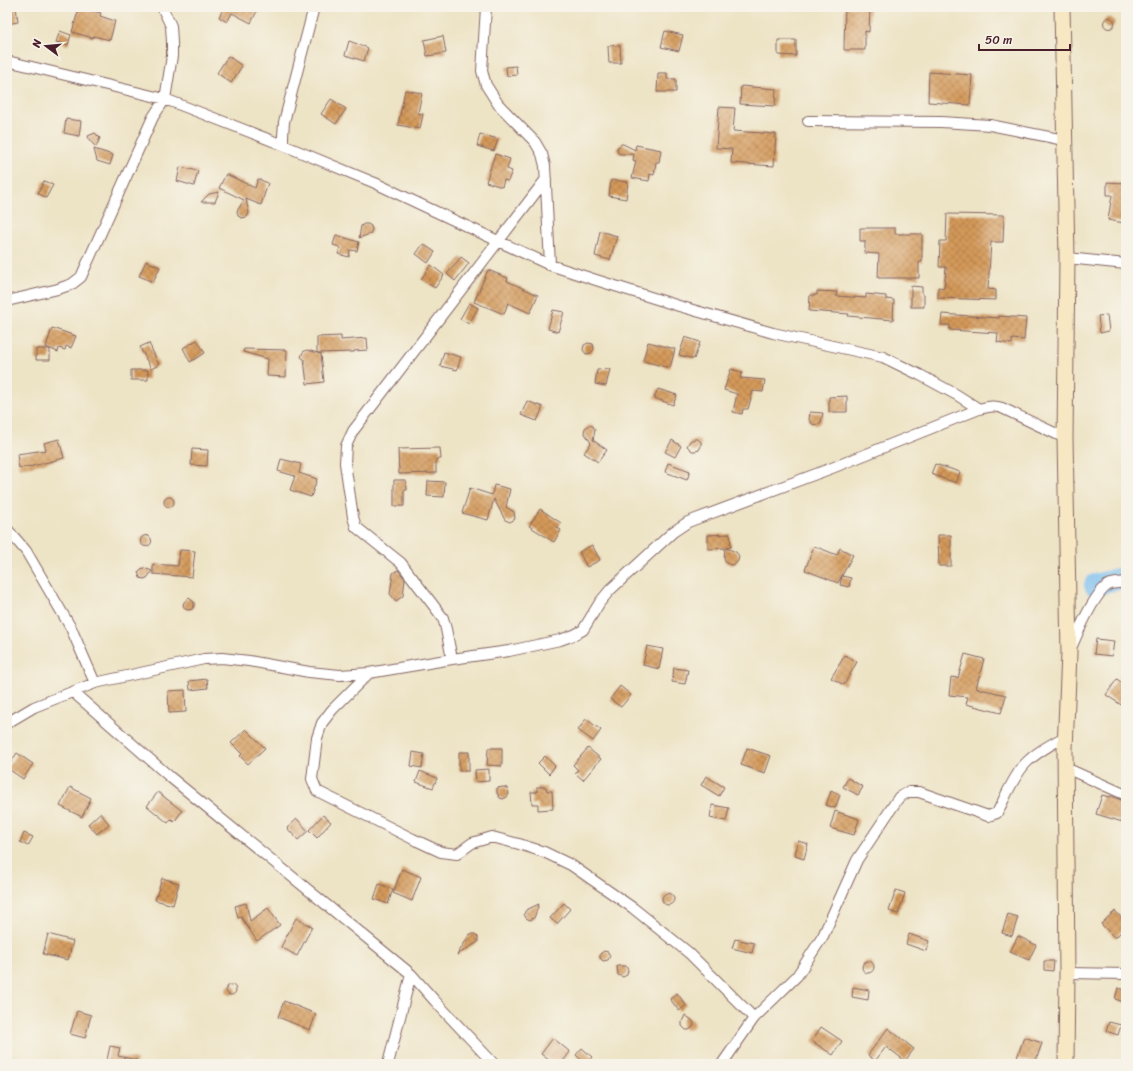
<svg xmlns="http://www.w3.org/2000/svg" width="1133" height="1071" font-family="Sriracha,sans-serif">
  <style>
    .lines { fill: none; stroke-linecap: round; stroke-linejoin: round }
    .river { stroke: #7bbff1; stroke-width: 22 }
    .building { fill: url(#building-cross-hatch) }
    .street-casing { stroke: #836461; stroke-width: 12 }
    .secondary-casing { stroke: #836461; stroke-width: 17 }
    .street { stroke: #fff; stroke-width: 10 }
    .secondary { stroke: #f7e8c3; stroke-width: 15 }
  </style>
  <defs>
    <pattern id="building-cross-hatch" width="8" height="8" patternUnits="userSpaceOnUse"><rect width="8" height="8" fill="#d49a5a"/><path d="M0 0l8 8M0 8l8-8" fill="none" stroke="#ae7d4b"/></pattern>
  </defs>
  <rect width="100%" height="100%" fill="#f7f3e8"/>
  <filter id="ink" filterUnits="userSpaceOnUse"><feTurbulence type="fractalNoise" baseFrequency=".025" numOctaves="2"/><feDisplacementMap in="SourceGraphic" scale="8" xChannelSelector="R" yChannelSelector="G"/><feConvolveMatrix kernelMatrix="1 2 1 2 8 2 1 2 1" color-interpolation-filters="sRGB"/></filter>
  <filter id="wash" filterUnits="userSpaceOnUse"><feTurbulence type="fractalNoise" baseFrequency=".012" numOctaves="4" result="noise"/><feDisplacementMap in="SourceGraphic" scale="16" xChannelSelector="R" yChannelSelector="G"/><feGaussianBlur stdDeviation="0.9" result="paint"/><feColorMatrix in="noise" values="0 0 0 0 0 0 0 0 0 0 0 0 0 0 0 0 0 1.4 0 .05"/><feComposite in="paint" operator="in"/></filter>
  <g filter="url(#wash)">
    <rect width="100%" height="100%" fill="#ede3c5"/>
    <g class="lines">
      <path class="river" d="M1095,585L1126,577"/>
    </g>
    <g id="blocks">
      <path class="building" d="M7,7H16L18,22L7,24Z
        M219,7H259L251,23L232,13L227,22L219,17L223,9Z
        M845,7H870L869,32L865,31V50H844Z
        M79,8L101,13L100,16L115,21L110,40L93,36V38L72,32Z
        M1103.5 23a5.5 5.5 0 1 1 11 0a5.5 5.5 0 1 1-11 0Z
        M60,31L71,35L68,45L56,42Z
        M665,31L683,35L679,51L661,47Z
        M443,36L446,53L427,56L424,40Z
        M778,40H796V56L778,55Z
        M349,41L368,48L364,61L345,55Z
        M620,45L621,63H609L608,46Z
        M228,56L242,66L231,83L217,73Z
        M516,66L517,75L507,76L506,67Z
        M929,72L972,75L970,105L928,102Z
        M658,73H667V79H676V92H657Z
        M741,86L776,89L775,106L740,104Z
        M405,90L422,93L418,113L423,114L420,129L398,125Z
        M331,99L346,109L336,124L321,114Z
        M719,107L735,108L733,131L776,134L774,166L731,163L732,149L716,148Z
        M66,119L81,121L79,136L64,133Z
        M95,133L100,138L96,147L90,141L88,136Z
        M480,134L498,139L494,151L477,146Z
        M621,144H623L635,150L636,145L661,150L659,162H656L654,175L650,174L649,181L632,178L636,161L633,160L634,154H620L618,153L617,148Z
        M94,149L113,155L110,165L97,161Z
        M495,154L510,159L507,169L512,171L508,181L504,180L502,187L486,182Z
        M180,167L198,171L194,186L177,181Z
        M226,174L255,188L258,179L268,183L261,205L246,199L249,213L247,217L242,218L238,216L237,211L244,200L219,188Z
        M611,180L628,182L626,199L609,196Z
        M44,181L53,185L46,198L38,193Z
        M1107,182L1126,183V209L1124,223L1108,220L1112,195H1107Z
        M219,192L215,202H201L209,194Z
        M947,214L1004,215L1003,242H991L988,289L996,290V300L938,298V287L944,288L946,267H939L940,241H946Z
        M364,224H368L371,226L372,230L370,234L359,238L361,226Z
        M860,228H895V234H922V262H919V278H878L879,254L865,253V241H860Z
        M600,231L617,236L610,260L595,256Z
        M336,235L359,242L357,251L350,250L349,257L338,254L340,247L333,245Z
        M423,244L435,252L428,263L416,254Z
        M461,257L469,263L455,281L447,274Z
        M146,261L160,267L153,282L139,276Z
        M431,265L444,275L435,288L421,279Z
        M488,270L508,278L507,281L538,295L530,313L508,303L504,314L474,302Z
        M911,286L922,287V294L924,295V307H911Z
        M817,291L837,292L836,296L866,298V294L886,296V299L894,300L893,320L848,316L849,314L809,311L810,295H817Z
        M469,303L478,308L469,324L460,319Z
        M553,310L564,312L558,332L548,329Z
        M942,314L999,318V316L1026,318L1024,340L1012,339V344L997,342L998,333L950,330V325H941Z
        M1107,315L1109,331L1100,333L1098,316Z
        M52,328L76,336L71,348L66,346L65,350L59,348L58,352L46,347Z
        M341,336V340L367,338L368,350L354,351V352L317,353V337Z
        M685,337L700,342L694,359L679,355Z
        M197,340L205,353L190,362L183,348Z
        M648,342L675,349L670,368L643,361Z
        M149,343L159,365L151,369L140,347Z
        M588,343L593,344L594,349L591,353L586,354L583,350L584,345Z
        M36,349H50V360H36Z
        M244,349L287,350L286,377L267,376L268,359L243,352Z
        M307,350L321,354L324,382L307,384L304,359L301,357L303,352Z
        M444,352L461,357L457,370L440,366Z
        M610,369L606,386L595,384L597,370Z
        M731,369L742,372L740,378L765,380L763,392L753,391L748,409H743L742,414L733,412L737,394L724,390Z
        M131,370H148V380H131Z
        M658,389L677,395L673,405L654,398Z
        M847,396V412H829V397Z
        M527,401L543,407L537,421L521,415Z
        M810,412L823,413L821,422L817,425L812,424L809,420Z
        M589,425L593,426L595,430L593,440L607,450L598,462L584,453L591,443L584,432L585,428Z
        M59,439L64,458L33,466L19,468L17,454L46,450L44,443Z
        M694,439H698L701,442V446L699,450L696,451H692L687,446L690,441Z
        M672,440L681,446L675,457L665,452Z
        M440,448L441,459H436V473L399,474L398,449Z
        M192,449L208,450L207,466L191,465Z
        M281,459L301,464L299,473L317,479L311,497L290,490L295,476L278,471Z
        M668,463L690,471L687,480L665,472Z
        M935,464L960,472L956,483L931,474Z
        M394,480H406L407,490H404V506H394Z
        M428,481L445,482L444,497L427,496Z
        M494,485L510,489L506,507L514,512L515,519L510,522L505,520L494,499L488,520L462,513L470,488L492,495Z
        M164 502a5 5 0 1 1 10 0a5 5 0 1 1-10 0Z
        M540,509L561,523L557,528L561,530L554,542L529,526Z
        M730,534L731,547L726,548L736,552L739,556L738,561L735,564L731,565L726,563L724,559L725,548L708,549V535Z
        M938,535H951V566H939Z
        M140.5 541a5.5 5.5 0 1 1 11 0a5.5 5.5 0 1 1-11 0Z
        M592,545L600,560L587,567L579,552Z
        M814,546L837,555L840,548L853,555L838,583L805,570Z
        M180,550L195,551L192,577L153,574V564L178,566Z
        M144,568L152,571L147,578L144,579L140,578L138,572L141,569Z
        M398,570L405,579L403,596L396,601L390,594L393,573Z
        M842,576L851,578L849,587L840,585Z
        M189,598L194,602V606L192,609L189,610L185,609L183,605L184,602Z
        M1096,639L1114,641L1112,656L1094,654Z
        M647,646L663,649L659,669L643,665Z
        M965,654L984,659L976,688L1006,695L1001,713L966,704L968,697L949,695L951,677L958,678Z
        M845,655L857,662L844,685L831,678Z
        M674,668L688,670L685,684L672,682Z
        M207,679L208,688L190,690L189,681Z
        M1117,679L1126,686V708L1106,695Z
        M620,686L631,695L621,707L610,699Z
        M185,690L186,712L169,713L168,691Z
        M586,719L601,730L593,741L578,730Z
        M246,729L265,748L248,764L240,756L242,754L231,743Z
        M488,748H502V766L487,765Z
        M588,748L601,759L583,780L575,773L578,770L573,765Z
        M747,748L771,756L765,773L741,765Z
        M413,752L424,754L422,768L411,766Z
        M459,752H469V771H459Z
        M17,753L33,764L23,779L7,768Z
        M545,756L555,766L549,774L538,763Z
        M489,769V781L476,782L475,770Z
        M420,771L437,778L433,788L416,782Z
        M706,776L724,787L719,796L701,785Z
        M848,778L863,787L858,795L843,787Z
        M70,787L91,798L82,817L60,806Z
        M503,787L507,788L509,794L507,797L503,799L500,798L497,793V788Z
        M537,787H546L547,791H552L553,809L538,810V804H532L531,792H537Z
        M831,791L840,795L835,808L826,805Z
        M158,792L182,811L174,822L171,819L168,823L147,806Z
        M1102,795L1109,797L1111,796L1126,802V823L1096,814Z
        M712,805L729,808L726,821L710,818Z
        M835,811L859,819L854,835L830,828Z
        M100,813L109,824L97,834L88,824Z
        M323,815L331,822L317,838L309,830Z
        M297,819L308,831L298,840L287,828Z
        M24,833L33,837L28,846L20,842Z
        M798,841L808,844L804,859L795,856Z
        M402,869L421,877L412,901L393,893Z
        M162,878L179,883L173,905L155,900Z
        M379,884L393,889L388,904L374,899Z
        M896,890L905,893L898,914L889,911Z
        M662 899a6 6 0 1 1 12 0a6 6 0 1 1-12 0Z
        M246,903L250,921L268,908L280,925L257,941L241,917L238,918L235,906Z
        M564,903L570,909L557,924L550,918Z
        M539,904L534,918L530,920L526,918L524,914L526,910Z
        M1115,911L1126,923V927L1115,938L1101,924Z
        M1008,914L1018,917L1012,936L1002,933Z
        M296,918L312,927L297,956L281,947Z
        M48,934L73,941L68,960L43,954Z
        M470,934H475L478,937V942L457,955Z
        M909,934L929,941L926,951L906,944Z
        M1018,936L1036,945L1029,960L1010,952Z
        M735,939L754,943L752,953L732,948Z
        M604,951L608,952L610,956L608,960L603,961L600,958V954Z
        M1044,961H1054L1053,971L1044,970Z
        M862 967a6 6 0 1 1 12 0a6 6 0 1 1-12 0Z
        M617,966H626L628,970L627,975L623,977L618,975Z
        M226 990a5 5 0 1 1 10 0a5 5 0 1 1-10 0Z
        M853,987L869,990L868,1000L852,997Z
        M1118,988L1126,990V1003L1115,999Z
        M677,993L686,1005L679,1011L670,999Z
        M284,1001L316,1014L310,1030L278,1017Z
        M77,1011L91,1015L85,1038L70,1034Z
        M685,1015L692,1020L694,1023L693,1027L689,1030H686L682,1026V1022Z
        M1109,1022L1121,1025L1118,1035L1106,1031Z
        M821,1027L842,1041L833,1055L812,1041Z
        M888,1028L914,1049L905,1061L891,1050V1051L886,1047L875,1061L868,1055Z
        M1024,1037L1042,1043L1035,1063L1017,1058Z
        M553,1038L570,1052L561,1064H554L541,1054Z
        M110,1046L120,1048L118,1056L137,1060L136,1064H106Z
        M582,1048L592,1057L586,1064L576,1055Z"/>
    </g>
  </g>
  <g filter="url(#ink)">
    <use href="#blocks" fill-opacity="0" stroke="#836461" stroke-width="1"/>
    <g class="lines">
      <g class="street-casing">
        <path id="street" d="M486,7L482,71L486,85L498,104L535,142L542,154L545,166L550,265
          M7,61L165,99L283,145L375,183L498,241L550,265L596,280L679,306L773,333L883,357L920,375L957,395L979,409
          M808,121L941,122L990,125L1064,140
          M283,145V136L284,122L314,7
          M1067,258L1126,264
          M7,301L58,289L72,284L81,277L153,117L165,99L172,56V42L171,26L162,7
          M7,529L26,551L71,628L95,683
          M1071,648C1078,632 1094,594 1108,585C1112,583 1120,583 1126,582
          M452,659L446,629L443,618L401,563L356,527L353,517L345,463L346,446L353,431L546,179
          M369,673L332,710L322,723L317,738L312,779L317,791L413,839L441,852L457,854L472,843L492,837L519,844L544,852L571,865L633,908L689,953L754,1018
          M73,692L170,777L411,974L435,1001L494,1064
          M7,723L34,707L95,683L204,659L222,658L249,661L309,672L340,675L369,673L452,659L509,651L560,640L574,635L583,630L600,602L610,590L673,532L688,522L832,468L979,409C988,407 993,405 1002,408L1065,438
          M1066,768L1126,795
          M1067,973L1126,974
          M388,1064L411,974
          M722,1064L754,1018L797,976L823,936L857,860L899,797L909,792H919L988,816L997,813C1005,798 1013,777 1025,764C1036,752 1052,744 1066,736"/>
      </g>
      <g class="secondary-casing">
        <path id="secondary" d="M1062,7L1067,258L1065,438L1069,653L1065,749L1067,973L1066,1064"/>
      </g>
      <use href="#street" class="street"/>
      <use href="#secondary" class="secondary"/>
    </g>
  </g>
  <rect width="1133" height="1071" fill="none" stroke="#f7f3e8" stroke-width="24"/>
  <g transform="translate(46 46) rotate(286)" stroke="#f7f3e8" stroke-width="3" paint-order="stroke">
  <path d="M0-3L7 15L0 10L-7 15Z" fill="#4a1f2b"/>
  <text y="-6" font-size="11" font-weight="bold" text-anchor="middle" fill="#4a1f2b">N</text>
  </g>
  <path d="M979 44v6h91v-6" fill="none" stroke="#4a1f2b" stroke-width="2"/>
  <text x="985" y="44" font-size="12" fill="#4a1f2b" stroke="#f7f3e8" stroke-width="3" paint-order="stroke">50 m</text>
</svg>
